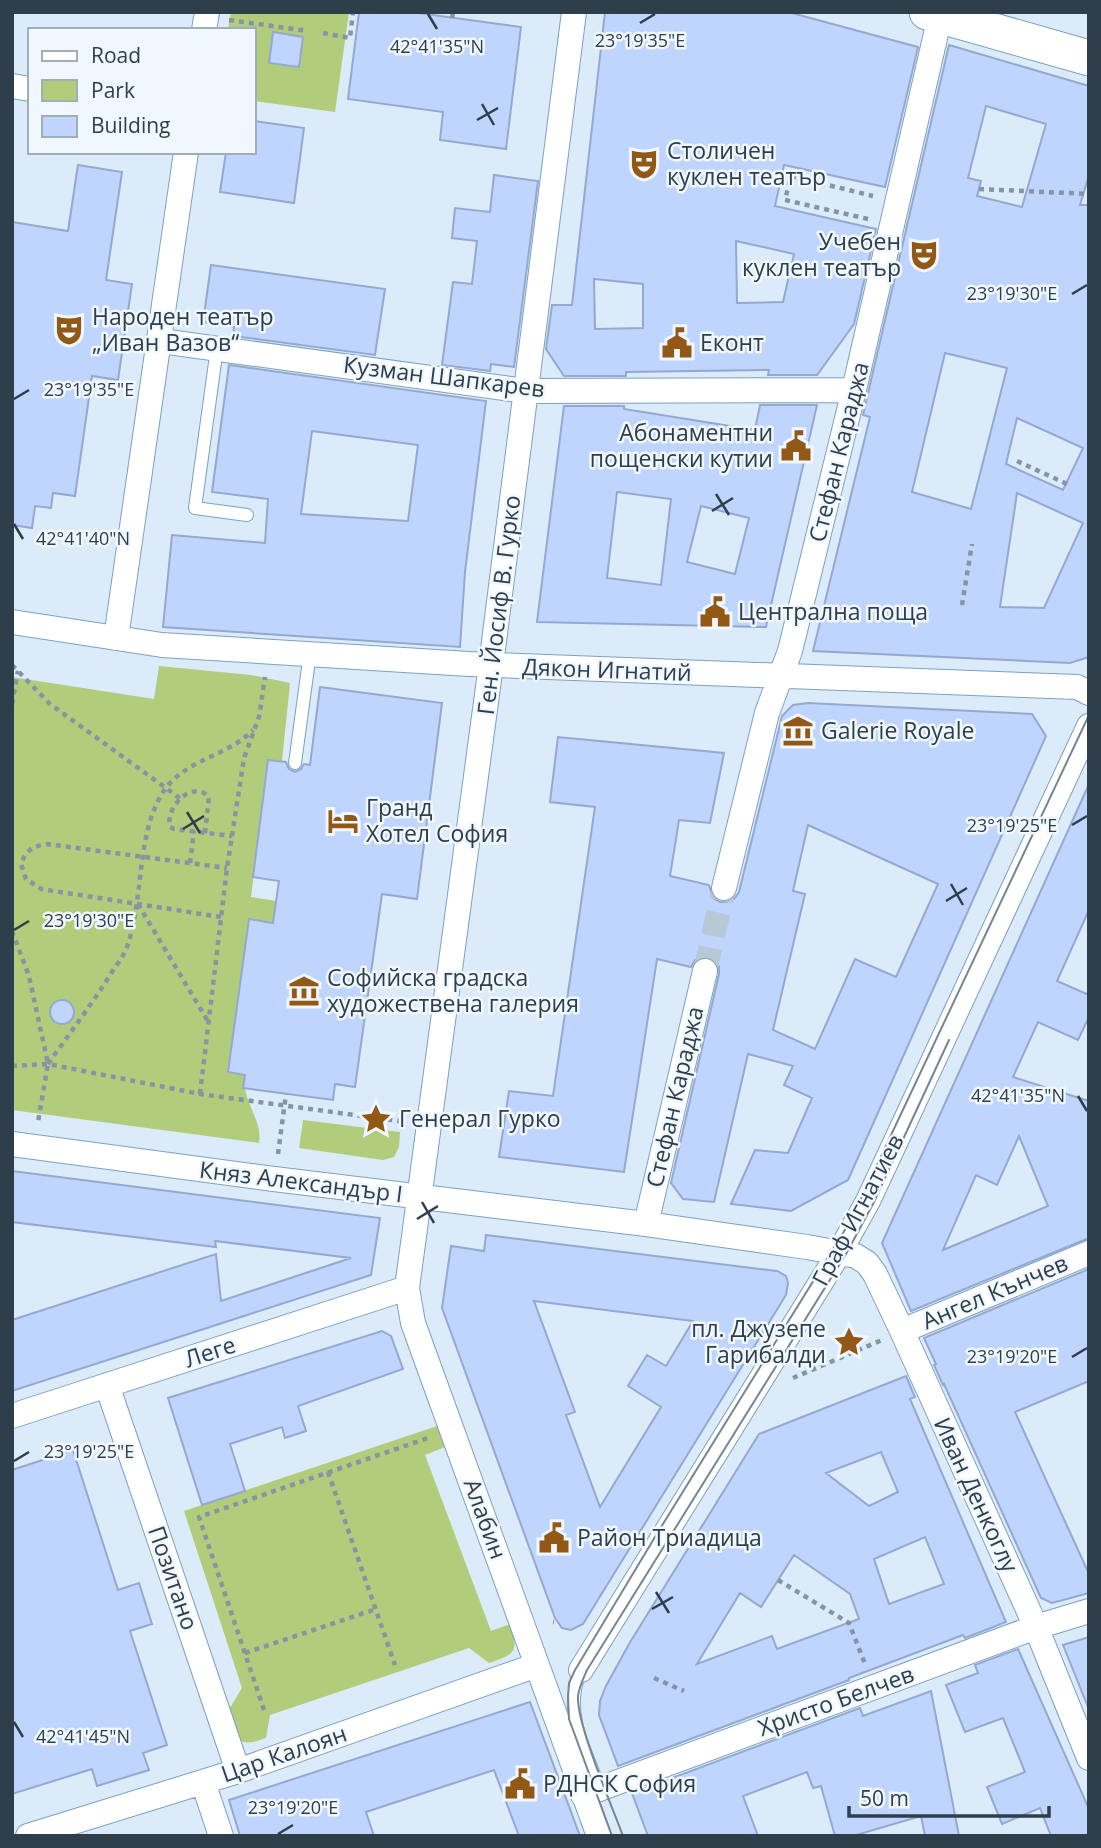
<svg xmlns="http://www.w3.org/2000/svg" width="1101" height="1848" font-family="'Open Sans',sans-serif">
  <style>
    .green { fill: #b1cc7b }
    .building { fill: #c0d5fe; stroke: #94a8d0; stroke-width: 2; fill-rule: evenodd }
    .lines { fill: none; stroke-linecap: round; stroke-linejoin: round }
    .street-tunnel { stroke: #b9c8d6; stroke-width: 24; stroke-dasharray: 24 12; stroke-linecap: butt }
    .lane-casing { stroke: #7ba1c0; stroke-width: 14 }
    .street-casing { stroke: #7ba1c0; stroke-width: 26 }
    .secondary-casing { stroke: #7ba1c0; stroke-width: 37 }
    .path { stroke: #8695a3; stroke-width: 4.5; stroke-dasharray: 5 5; stroke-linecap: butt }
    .lane { stroke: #fff; stroke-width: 12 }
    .street { stroke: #fff; stroke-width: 24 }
    .secondary { stroke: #fff; stroke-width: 35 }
    .tram { stroke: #778694; stroke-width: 2 }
    .ticks { fill: none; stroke: #2e3e4b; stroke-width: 2.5 }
    .labels { text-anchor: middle; stroke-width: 5; stroke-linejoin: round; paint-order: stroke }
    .poi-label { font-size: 23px; fill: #2e3e4b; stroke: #f0f7fe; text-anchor: start }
    .street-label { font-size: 23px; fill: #2e3e4b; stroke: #f0f7fe }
    .ticks-label { font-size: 18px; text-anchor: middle; fill: #2e3e4b; stroke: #f0f7fe; stroke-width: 5; stroke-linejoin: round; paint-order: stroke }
  </style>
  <rect width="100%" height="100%" fill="#dcebf9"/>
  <path class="green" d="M231,12H349L335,112L254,101V30H228Z
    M159,666L251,675L290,683L282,761L268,760L251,897L277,901L273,922L249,919L228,1072L245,1075C241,1102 263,1118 259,1143L12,1110V677L154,699Z
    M303,1120L400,1132L399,1147L394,1157L383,1160L299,1148Z
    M437,1426L445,1447L425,1455L491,1631L510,1624C519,1651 516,1654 489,1663L469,1648L270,1715L266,1738C256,1741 247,1746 238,1739L228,1711L242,1688L184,1511Z"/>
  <path class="building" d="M359,12H411L521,27L506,149L440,140L443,112L348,99Z
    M605,12H788L918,47L885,187L784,165L775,206L876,229L854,324L817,375H768L769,370L626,372V376H564L546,349L552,305H572ZM736,241L794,254L783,302L737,303ZM594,279L643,284V328L595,329Z
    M273,32L303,37L299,67L269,63Z
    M949,45L1089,86V175L1080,205H1089V657L1070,663L813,651L870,417L863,415ZM986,106L1046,124L1022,207L977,196L981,181L968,178ZM945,353L1007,368L971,509L912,492ZM1017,418L1083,448L1063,490L1006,464ZM1017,493L1083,523L1044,608L1000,607Z
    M254,121L304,128L294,203L220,192L226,152H254Z
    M78,165L122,172L106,280L132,284L118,380L92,376L75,496L53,493L51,508L35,506L32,528L12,525V222L68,231Z
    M494,175L538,181L514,367L491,364L490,371L442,365L453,282L472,284L477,241L452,238L455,208L490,212Z
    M211,265L385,289L375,355L233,336L234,327L203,322Z
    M229,365L486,401L465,572L460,647L163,627L172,535L265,543L268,499L212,492ZM312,431L418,445L408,521L301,514Z
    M760,405H817L766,627L537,622L564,406H624V409L755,430ZM617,492L671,499L661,585L607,578ZM701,506L749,518L735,574L687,562Z
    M320,687L442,703L417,899L382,894L355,1087L335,1084L333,1100L243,1088L245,1075L228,1072L249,919L273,923L279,881L253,877L268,760L286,762L289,769L295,772L301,769L304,764L310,765Z
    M808,703L1032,714L1046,736L848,1180L791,1211L731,1204L755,1150L788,1153L812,1098L784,1085L793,1066L748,1054L714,1202L683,1199L671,1183L719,974V967L716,961L708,956L695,960L691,967L657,959L624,1172L499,1157L509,1091L553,1096L595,807L550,802L558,737L724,753L710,823L679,820L670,876L709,885L713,898L720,902H727L734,899L739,892L782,716L793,705ZM808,825L938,884L896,977L855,959L815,1049L773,1030L805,894L793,891Z
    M1089,784V910L1057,981L1089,995V1017L1078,1040L1038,1022L1013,1077L1089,1101V1238L911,1311L882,1243ZM1019,1136L1048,1206L943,1250L976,1175L997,1185Z
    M50 1012a12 12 0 1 1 24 0a12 12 0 1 1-24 0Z
    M12,1171L380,1218L371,1275L12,1391V1320L216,1254L221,1301L351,1258L215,1241L216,1247L12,1222Z
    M486,1235L777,1271L786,1276L788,1283L786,1295L583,1624L571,1630L562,1628L555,1618L442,1308L451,1246L484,1251ZM534,1301L693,1321L666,1366L647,1355L628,1386L661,1407L600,1507L566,1415L575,1412Z
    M1089,1269V1381L1015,1412L1089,1574V1593L1052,1603L1041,1598L944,1384L943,1385L934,1365L936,1364L924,1338Z
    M382,1331L391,1336L403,1369L298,1406L306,1431L285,1438L282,1427L230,1444L245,1491L202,1505L168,1398Z
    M906,1376L915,1397L910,1399L1006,1622L965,1638L963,1635L849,1678V1680L618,1766L599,1715L600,1701L606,1686L629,1644L759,1434ZM881,1452L898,1492L869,1506L826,1473ZM925,1537L944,1584L889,1604L874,1559ZM794,1555L850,1594L859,1619L777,1649L772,1636L697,1664L740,1593L761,1607Z
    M73,1450L118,1590L139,1583L152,1624L130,1631L167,1745L143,1753L149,1770L97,1786L92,1769L12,1794V1470Z
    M1089,1637V1707H1088L1063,1645Z
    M1018,1649L1089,1809V1836H1051L1040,1808L1002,1824L987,1787L1025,1772L1003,1718L965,1732L946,1685L978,1673L975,1665Z
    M931,1691L959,1836H925L921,1816L853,1836H835L821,1786L813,1788L807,1772L743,1796L758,1836H648L632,1793L860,1708L863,1716Z
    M530,1702L580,1836H519L494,1770L366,1812L374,1836H240L229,1800Z"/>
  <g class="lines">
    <path class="street-tunnel" d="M705,971L724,888"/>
    <g class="lane-casing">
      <path id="lane" d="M217,348L195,508L247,515
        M295,763L310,653
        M581,1670C562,1711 585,1750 600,1789"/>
    </g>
    <g class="street-casing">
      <path id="street" d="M574,12L491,665L407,1288L413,1323L599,1836
        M204,30L207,12
        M12,86L30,89
        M161,341L526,391L854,390
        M12,622L162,645L469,664L1077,687L1089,693
        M116,638L186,152
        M724,888L767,713L790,651L854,390L941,12
        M12,1144L274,1179L646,1224L807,1247L856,1256L867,1263L875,1274L902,1331L1036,1627L1089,1758
        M646,1224L705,971
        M902,1331L1089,1253
        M107,1385L238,1771
        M12,1416L407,1288
        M581,1670L839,1253L868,1201L1089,726
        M203,1782L221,1836
        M583,1795L1036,1627L1089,1611
        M28,1836L238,1771L537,1665"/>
    </g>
    <g class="secondary-casing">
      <path id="secondary" d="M927,12L1089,58"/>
    </g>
    <path class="path" d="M452,18L453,12
      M229,20L308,31
      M323,33L350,38L353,12
      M979,189L1089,194
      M868,219L785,200L791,176L873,196
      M1017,461L1067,484
      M962,605L972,544
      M12,665L50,704L181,799
      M12,704L18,671
      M205,833L209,797C191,779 165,808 170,827L174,829L232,836
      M190,863L194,831
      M138,904L209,1023
      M221,917L41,889L26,879L21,864C26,850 33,846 47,844L227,868
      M12,931L29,976L48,1064L38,1122
      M48,1064C70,1033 92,1004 112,972C118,963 125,954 128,944C144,896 136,831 165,789C187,759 228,756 253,730
      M12,1066L48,1064L200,1094L406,1122
      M200,1094L227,868L244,758L259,717L265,677
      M278,1154L286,1094
      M793,1378L882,1340
      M328,1472L395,1665
      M778,1580L849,1623L865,1664
      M553,1622H554
      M245,1653L376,1609
      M654,1678L684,1691
      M264,1710L199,1517L428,1438"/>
    <use href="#lane" class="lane"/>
    <use href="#street" class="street"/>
    <use href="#secondary" class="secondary"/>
    <path class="tram" d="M612,1836L569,1719L568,1697L569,1683L575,1670L658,1532L851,1220L1089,715
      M623,1836C612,1806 576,1723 578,1696C579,1687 583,1679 587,1670L846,1254L873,1204L949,1040"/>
  </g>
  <path class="ticks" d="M428,14L437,29M640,23L655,14M482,104L494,125M477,120L498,108M1072,294L1087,285M14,399L29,390M716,494L729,515M712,511L733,498M14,524L23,539M187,812L200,833M1072,825L1087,816M183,829L204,816M951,884L963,905M946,901L967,888M14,930L29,921M1078,1096L1087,1111M422,1202L434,1223M417,1219L438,1206M1072,1357L1087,1348M14,1461L29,1452M656,1592L669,1613M652,1609L673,1597M14,1722L23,1737M278,1834L293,1825"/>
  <defs>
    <g id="theatre-bare" transform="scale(2.415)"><path d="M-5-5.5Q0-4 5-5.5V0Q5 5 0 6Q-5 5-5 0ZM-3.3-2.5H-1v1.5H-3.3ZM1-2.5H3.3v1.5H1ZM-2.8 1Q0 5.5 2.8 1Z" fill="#925815" stroke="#f0f7fe" stroke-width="2.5" paint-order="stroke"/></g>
    <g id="civic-bare" transform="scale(2.415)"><path d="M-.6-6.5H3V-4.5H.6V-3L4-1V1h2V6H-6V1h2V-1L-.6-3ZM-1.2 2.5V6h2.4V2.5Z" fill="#925815" stroke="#f0f7fe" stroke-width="2.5" paint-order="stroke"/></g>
    <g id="museum-bare" transform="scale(2.415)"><path d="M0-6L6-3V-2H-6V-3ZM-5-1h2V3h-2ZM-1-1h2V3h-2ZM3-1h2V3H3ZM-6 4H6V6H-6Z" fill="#925815" stroke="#f0f7fe" stroke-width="2.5" paint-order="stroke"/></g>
    <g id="hotel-bare" transform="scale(2.415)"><path d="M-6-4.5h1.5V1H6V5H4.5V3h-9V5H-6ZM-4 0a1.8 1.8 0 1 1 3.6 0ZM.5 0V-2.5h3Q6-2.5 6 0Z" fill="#925815" stroke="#f0f7fe" stroke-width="2.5" paint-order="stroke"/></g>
    <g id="sight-bare" transform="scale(2.415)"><path d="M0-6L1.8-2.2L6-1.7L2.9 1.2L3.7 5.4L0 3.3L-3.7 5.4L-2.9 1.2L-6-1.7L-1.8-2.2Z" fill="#925815" stroke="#f0f7fe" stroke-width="2.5" paint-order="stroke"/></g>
  </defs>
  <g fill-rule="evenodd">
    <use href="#theatre-bare" x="644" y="164"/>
    <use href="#theatre-bare" x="924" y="255"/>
    <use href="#theatre-bare" x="69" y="330"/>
    <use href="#civic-bare" x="677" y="343"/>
    <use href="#civic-bare" x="796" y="446"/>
    <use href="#civic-bare" x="715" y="612"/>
    <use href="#museum-bare" x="798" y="731"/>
    <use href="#hotel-bare" x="343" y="821"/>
    <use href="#museum-bare" x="304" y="991"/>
    <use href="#sight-bare" x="376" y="1119"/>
    <use href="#sight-bare" x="849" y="1342"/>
    <use href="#civic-bare" x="554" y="1538"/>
    <use href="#civic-bare" x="520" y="1784"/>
  </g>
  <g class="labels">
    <g class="poi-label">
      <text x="667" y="159">Столичен<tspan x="667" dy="26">куклен театър</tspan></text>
      <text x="901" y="250" text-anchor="end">Учебен<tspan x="901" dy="26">куклен театър</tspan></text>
      <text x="92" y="325">Народен театър<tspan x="92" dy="26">„Иван Вазов“</tspan></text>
      <text x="700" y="351">Еконт</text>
      <text x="773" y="441" text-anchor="end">Абонаментни<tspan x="773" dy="26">пощенски кутии</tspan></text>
      <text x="738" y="620">Централна поща</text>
      <text x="821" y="739">Galerie Royale</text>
      <text x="366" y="816">Гранд<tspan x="366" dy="26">Хотел София</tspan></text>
      <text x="327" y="986">Софийска градска<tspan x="327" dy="26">художествена галерия</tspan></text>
      <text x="399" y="1127">Генерал Гурко</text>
      <text x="826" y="1337" text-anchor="end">пл. Джузепе<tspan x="826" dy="26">Гарибалди</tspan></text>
      <text x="577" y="1546">Район Триадица</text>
      <text x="543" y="1792">РДНСК София</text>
    </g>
    <g class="street-label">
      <text transform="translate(444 377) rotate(7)" y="8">Кузман Шапкарев</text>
      <text transform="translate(839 452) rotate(-76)" y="8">Стефан Караджа</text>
      <text transform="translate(499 605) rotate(-83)" y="8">Ген. Йосиф В. Гурко</text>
      <text transform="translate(607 670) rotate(2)" y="8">Дякон Игнатий</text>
      <text transform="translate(675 1097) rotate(-77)" y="8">Стефан Караджа</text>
      <text transform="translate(301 1182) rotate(7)" y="8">Княз Александър I</text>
      <text transform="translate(858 1210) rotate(-62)" y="8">Граф Игнатиев</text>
      <text transform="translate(995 1292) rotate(-23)" y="8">Ангел Кънчев</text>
      <text transform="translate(210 1352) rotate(-18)" y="8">Леге</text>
      <text transform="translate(976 1495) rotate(65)" y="8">Иван Денкоглу</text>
      <text transform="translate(485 1519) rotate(70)" y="8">Алабин</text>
      <text transform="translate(173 1578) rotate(71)" y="8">Позитано</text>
      <text transform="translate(836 1701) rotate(-20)" y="8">Христо Белчев</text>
      <text transform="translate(284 1754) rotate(-19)" y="8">Цар Калоян</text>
    </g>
  </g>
  <g class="ticks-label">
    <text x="640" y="47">23°19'35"E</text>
    <text x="437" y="53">42°41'35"N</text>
    <text x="1012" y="300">23°19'30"E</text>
    <text x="89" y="396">23°19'35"E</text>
    <text x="83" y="545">42°41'40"N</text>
    <text x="1012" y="832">23°19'25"E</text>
    <text x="89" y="927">23°19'30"E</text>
    <text x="1018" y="1102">42°41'35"N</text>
    <text x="1012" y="1363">23°19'20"E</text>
    <text x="89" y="1458">23°19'25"E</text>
    <text x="83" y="1743">42°41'45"N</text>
    <text x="293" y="1814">23°19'20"E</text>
  </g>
  <rect width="1101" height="1848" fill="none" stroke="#2e3e4b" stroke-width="28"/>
  <rect x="28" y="28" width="228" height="126" fill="#f0f7fe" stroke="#a2adb6" stroke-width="2"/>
  <rect x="42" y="51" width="35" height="10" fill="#ffffff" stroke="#a2adb6" stroke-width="2"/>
  <text x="91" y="63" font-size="21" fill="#2e3e4b">Road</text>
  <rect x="42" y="80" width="35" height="21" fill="#b1cc7b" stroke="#a2adb6" stroke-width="2"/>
  <text x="91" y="98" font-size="21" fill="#2e3e4b">Park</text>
  <rect x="42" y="116" width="35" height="21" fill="#c0d5fe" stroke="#a2adb6" stroke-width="2"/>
  <text x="91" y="133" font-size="21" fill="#2e3e4b">Building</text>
  <path d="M849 1806v10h200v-10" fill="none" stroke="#2e3e4b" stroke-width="3.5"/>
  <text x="860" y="1806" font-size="21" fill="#2e3e4b" stroke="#f0f7fe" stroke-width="5" paint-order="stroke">50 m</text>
</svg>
